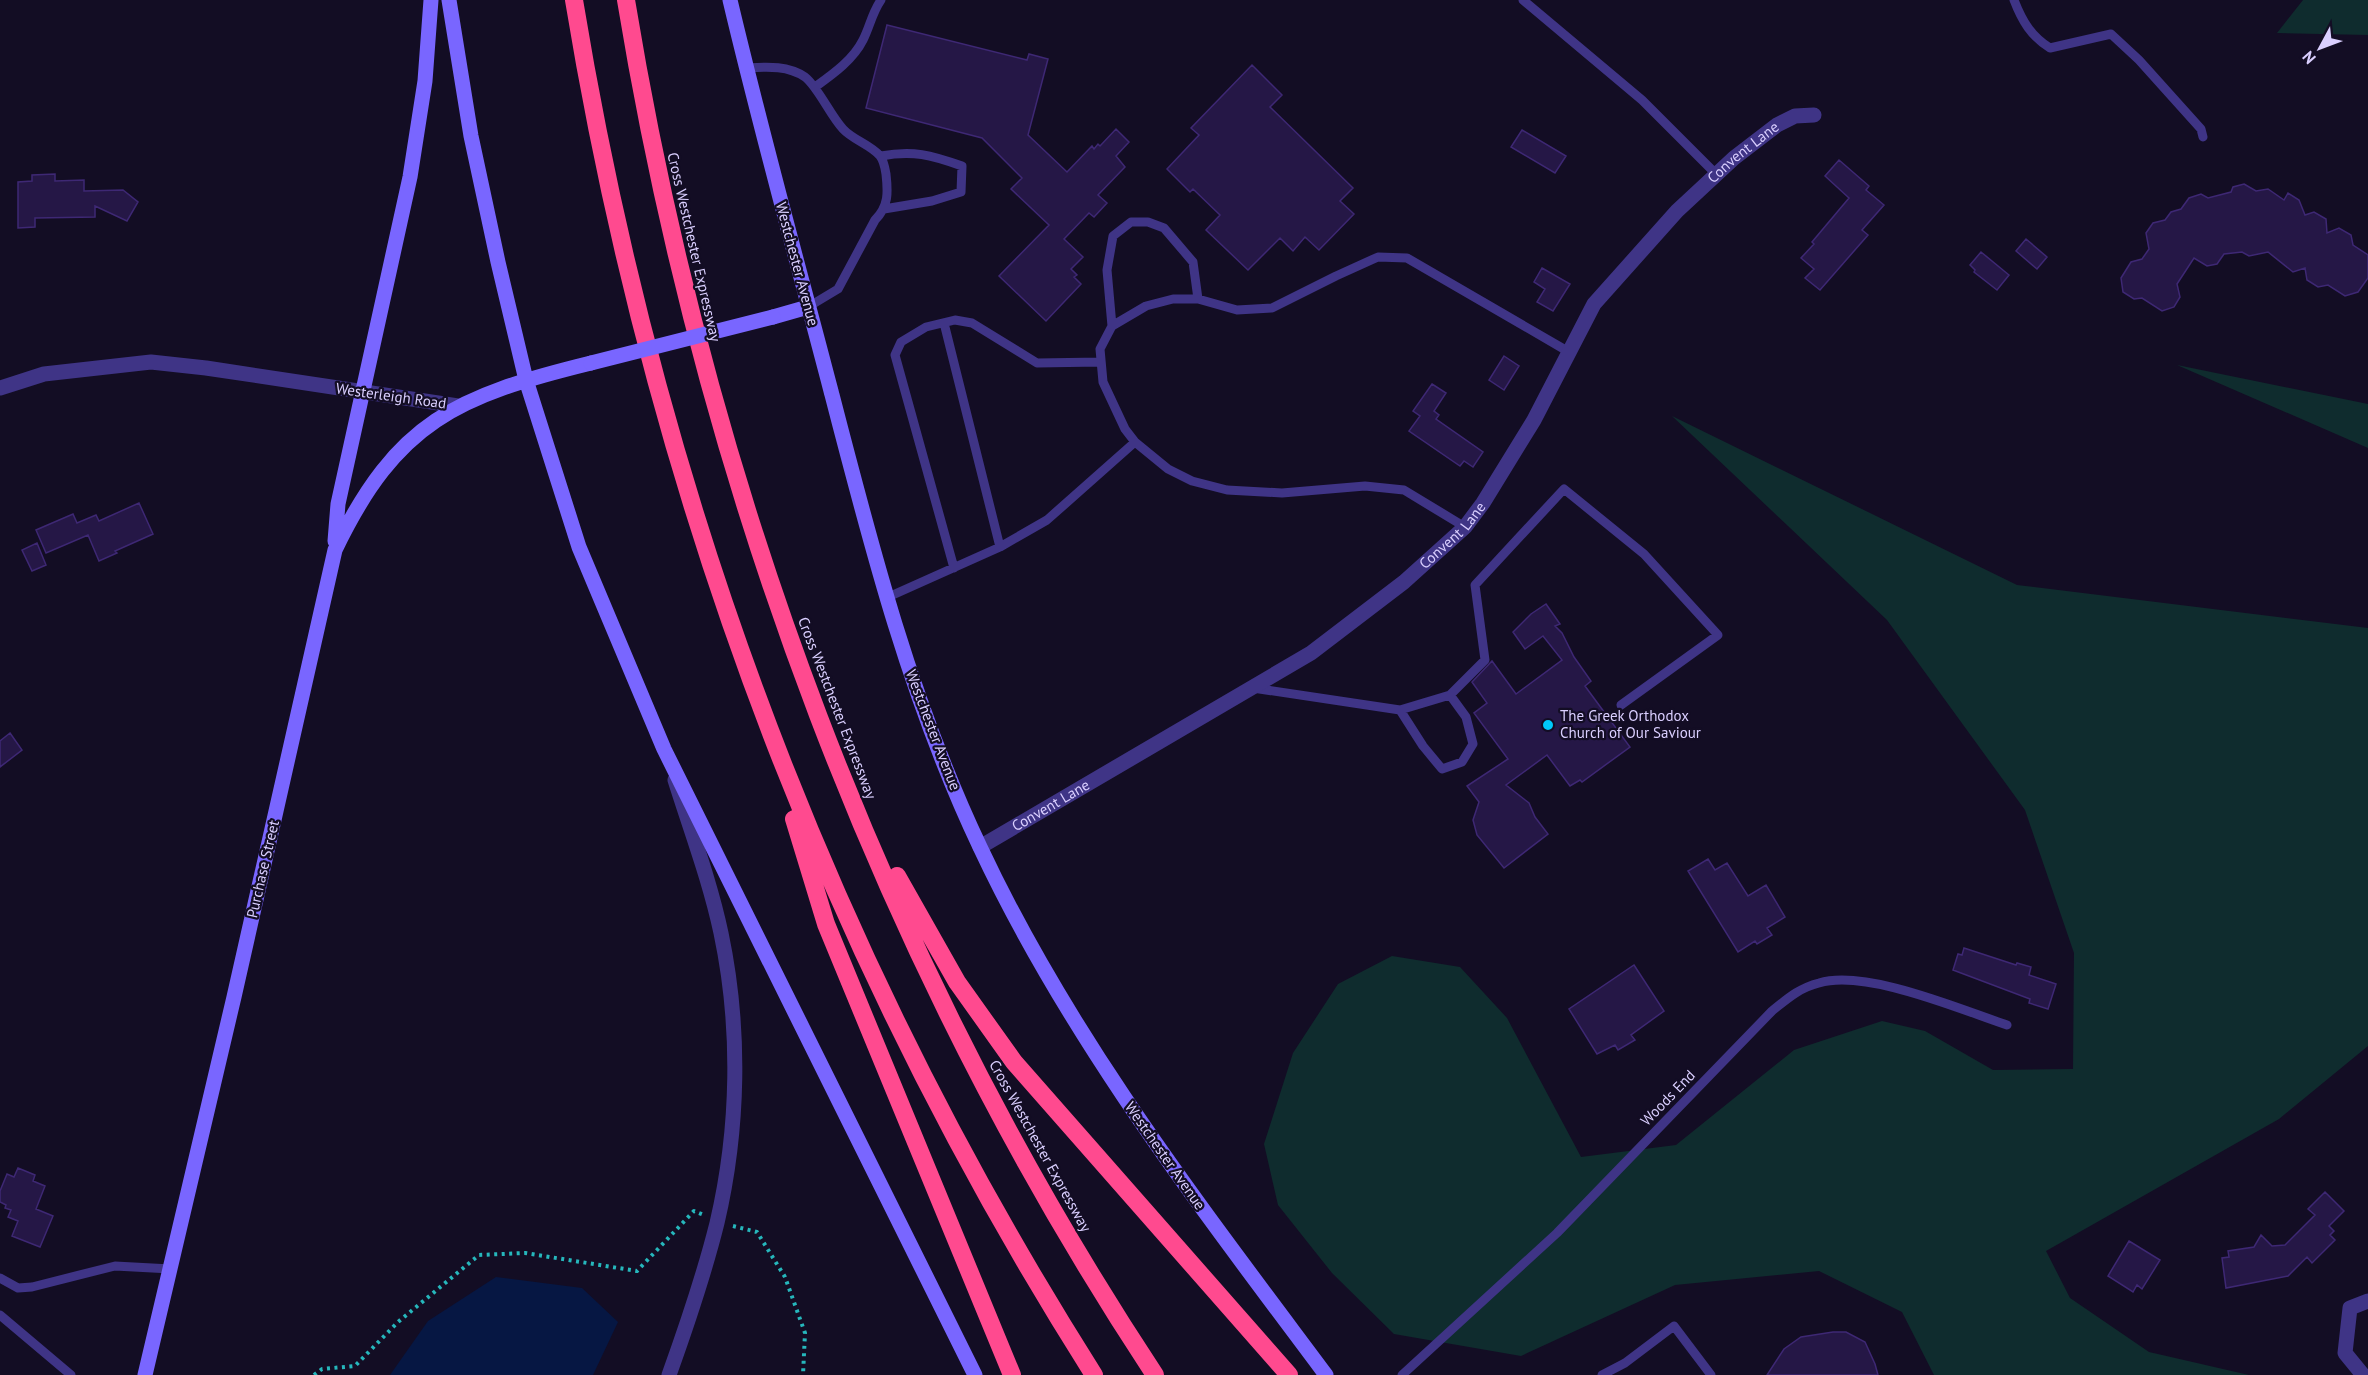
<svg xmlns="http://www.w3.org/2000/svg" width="2368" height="1375" font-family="'PT Sans',sans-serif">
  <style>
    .green { fill: #0f2c2e }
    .water { fill: #061743 }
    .building { fill: #251746; stroke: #3e2874; stroke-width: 1.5 }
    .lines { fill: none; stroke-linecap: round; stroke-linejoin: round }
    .path { stroke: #26b7bc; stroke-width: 4; stroke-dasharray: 3 4.5; stroke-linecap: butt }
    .service { stroke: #3f3486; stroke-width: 9 }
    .minor { stroke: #3f3486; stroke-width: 15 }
    .tertiary { stroke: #3f3486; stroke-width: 15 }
    .secondary { stroke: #7966ff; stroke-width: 15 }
    .motorway { stroke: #ff4a8f; stroke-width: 18 }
    .secondary-bridge { stroke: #7966ff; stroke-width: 15 }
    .poi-dot { fill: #00c9fa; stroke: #130d24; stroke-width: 2 }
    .labels { text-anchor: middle; stroke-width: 4.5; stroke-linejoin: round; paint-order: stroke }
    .street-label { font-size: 15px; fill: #dacfff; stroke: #130d24 }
    .poi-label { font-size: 15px; fill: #dacfff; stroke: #130d24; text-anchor: start }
  </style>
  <rect width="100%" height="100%" fill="#130d24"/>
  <path class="green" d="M2303,0H2368V35L2277,33Z
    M2177,365L2368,404V448Z
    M1672,416L2017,585L2368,628V1046L2279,1119L2046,1251L2070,1298L2149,1352L2249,1375H1934L1902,1312L1819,1271L1675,1285L1521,1356L1394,1334L1332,1273L1278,1205L1264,1144L1293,1053L1338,984L1392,956L1460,967L1507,1018L1581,1157L1676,1145L1794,1050L1882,1021L1925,1031L1993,1070L2073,1069L2074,953L2025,810L1887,620Z"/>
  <path class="water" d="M496,1277L582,1288L618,1322L593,1375H390L428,1321Z"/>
  <path class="building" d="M887,25L1027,60L1029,54L1048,59L1028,135L1067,172L1092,146L1094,149L1098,144L1100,146L1116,129L1129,142L1116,156L1125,167L1098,195L1107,203L1094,217L1089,213L1064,239L1083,257L1071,269L1077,275L1074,277L1081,284L1046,321L999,276L1049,225L1011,189L1022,178L982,138L866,108Z
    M1252,65L1282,95L1270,107L1353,188L1340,201L1354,214L1319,250L1305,237L1293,251L1280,238L1248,270L1206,230L1220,215L1193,189L1190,192L1167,169L1199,135L1191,128Z
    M1522,130L1566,156L1555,173L1511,147Z
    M1839,160L1869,186L1866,190L1884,205L1862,230L1868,235L1820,290L1805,278L1814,269L1801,258L1814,244L1812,242L1849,198L1825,176Z
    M55,174V181L84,180V191L123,190L138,202L127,221L95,206V217L35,218V227L18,228V182L32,181V175Z
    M2244,184L2256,191L2268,189L2284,200L2288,193L2299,200L2305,215L2314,212L2326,219L2327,233L2339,228L2351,235L2353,245L2368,255V278L2358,292L2345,296L2328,285L2318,287L2307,280L2305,268L2293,272L2268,252L2249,256L2242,252L2224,254L2217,264L2207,266L2194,258L2177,284L2180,297L2174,307L2162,311L2142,298L2134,299L2123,292L2121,278L2131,262L2142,259L2149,249L2146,233L2153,223L2165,220L2171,212L2181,209L2189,198L2201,194L2208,198L2231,192L2233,187Z
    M2026,239L2047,257L2037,269L2016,251Z
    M1981,252L2009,275L1997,290L1974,272L1975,270L1970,265Z
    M1542,268L1570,284L1553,311L1537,302L1545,289L1534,282Z
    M1504,356L1519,366L1504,390L1489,380Z
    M1432,384L1446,393L1434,411L1439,415L1436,419L1483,452L1473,467L1464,461L1460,466L1409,431L1420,416L1413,411Z
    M139,503L153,534L115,551L117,553L99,561L88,535L46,553L36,530L73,514L77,523L96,515L99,521Z
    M37,543L46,565L32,571L22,550Z
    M1546,604L1560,624L1555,626L1562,633L1574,657L1591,681L1585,686L1630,747L1582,782L1580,780L1570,786L1547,755L1506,785L1529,803L1535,817L1548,834L1504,868L1477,835L1473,820L1479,802L1467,786L1508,759L1474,713L1487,703L1472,682L1492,661L1516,694L1562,660L1543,636L1525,649L1513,632L1531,614Z
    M10,733L22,750L0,767V741Z
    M1708,859L1715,870L1727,863L1748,896L1766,885L1785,917L1767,928L1772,935L1757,944L1755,941L1738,952L1688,871Z
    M1964,948L2016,965L2017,963L2031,967L2029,975L2056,984L2048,1009L2029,1003L2030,999L1953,970L1958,954L1962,955Z
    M1634,965L1664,1011L1631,1035L1635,1040L1618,1050L1615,1045L1597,1054L1569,1009Z
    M18,1168L35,1175L33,1181L45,1186L36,1209L53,1216L40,1247L12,1236L18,1221L8,1217L11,1210L5,1208L6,1205L0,1202V1191L7,1174L14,1177Z
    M2325,1192L2344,1211L2329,1226L2334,1231L2330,1235L2335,1240L2312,1263L2307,1257L2288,1276L2226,1288L2222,1258L2229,1257L2228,1251L2254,1247L2261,1235L2272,1246L2285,1245L2315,1215L2308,1209Z
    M2129,1241L2160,1260L2142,1289L2137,1285L2133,1292L2108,1276Z
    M1833,1332H1846L1865,1342L1875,1364L1878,1375H1767L1784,1349L1801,1337Z"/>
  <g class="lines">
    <path class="path" d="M733,1226L757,1232L785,1277L805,1333L803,1375
      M314,1375L322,1369L355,1366L398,1322L479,1255L525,1253L637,1271L694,1211L704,1215"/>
    <path class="service" d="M1523,0L1642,100L1716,174
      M2014,0C2022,21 2031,36 2050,48L2111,34L2139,60L2201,129L2203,137
      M746,68C766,67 787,65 805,77C818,87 830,115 843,129C853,140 871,145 880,156C884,161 885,168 886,174C888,192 889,206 875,220L838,289L808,307
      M815,87C833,74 853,60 863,40C870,26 872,13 881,0
      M881,156C913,150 931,155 962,166L961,192L932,201L884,209
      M1198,299L1237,310L1272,308L1336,276L1378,257L1407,258L1569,352
      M944,323L1000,547
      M1112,326L1146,306L1173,299H1198L1193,262L1164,228L1148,222H1131L1113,236L1107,270L1112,326L1100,349L1103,382L1125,429L1135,442L1168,469L1192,481L1227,490L1282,493L1365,486L1404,490L1465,527
      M954,568L895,355L901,342L926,327L955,320L972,323L1037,363L1100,362
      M886,598L1000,547L1047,520L1135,442
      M1253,688L1400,710L1450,695L1485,660L1475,585L1564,489L1644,554L1718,635L1621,705
      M1400,710L1423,746L1442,769L1462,762L1473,744L1466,717L1450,695
      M0,1278L18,1288L32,1287L115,1266L171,1269
      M0,1315L71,1375
      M1402,1375L1557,1233L1772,1011C1787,999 1799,988 1819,983C1866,969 1959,1009 2007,1025
      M1602,1375L1625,1363L1674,1326L1711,1375"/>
    <g class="minor">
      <path d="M0,388L44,374L151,362L206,368L458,406"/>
      <path id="s1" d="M980,847L1311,653L1404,582L1465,527L1483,503L1534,420L1594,304L1677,211L1734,158L1777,125L1795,116L1814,115"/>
      <path d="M2363,1375L2345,1353L2350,1308L2368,1301"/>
    </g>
    <path class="tertiary" d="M669,1375C687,1325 704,1275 717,1223C739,1129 741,1028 721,933C710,881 691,831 675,780"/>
    <path class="secondary" d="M449,0L471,136L498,262L526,380L579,547L664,749L975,1375
      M730,0C761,131 797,261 831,391C871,546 911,702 980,847C1070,1039 1200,1206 1326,1375
      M773,317L808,307
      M335,541L338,504L410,177L425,81L431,0
      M145,1375L234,997L335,550C397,421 457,396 591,363"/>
    <path class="motorway" d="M574,0C655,493 826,953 1094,1375
      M626,0C706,487 882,962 1155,1375
      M794,819L826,924L1012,1375
      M897,876L957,982L1014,1062L1289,1375"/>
    <path class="secondary-bridge" d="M591,363L773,317"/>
  </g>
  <circle class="poi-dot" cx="1548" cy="725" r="6"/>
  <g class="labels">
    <g class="street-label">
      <text dy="5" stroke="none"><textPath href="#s1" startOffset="1054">Convent Lane</textPath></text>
      <text transform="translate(694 247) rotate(77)" y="5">Cross Westchester Expressway</text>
      <text transform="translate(797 264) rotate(75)" y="5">Westchester Avenue</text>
      <text transform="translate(391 396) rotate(8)" y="5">Westerleigh Road</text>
      <text dy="5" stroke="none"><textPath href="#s1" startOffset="568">Convent Lane</textPath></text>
      <text transform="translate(837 708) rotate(69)" y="5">Cross Westchester Expressway</text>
      <text transform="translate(933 730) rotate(69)" y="5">Westchester Avenue</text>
      <text dy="5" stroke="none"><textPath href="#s1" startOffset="82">Convent Lane</textPath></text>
      <text transform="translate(263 869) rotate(-77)" y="5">Purchase Street</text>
      <text transform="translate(1668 1098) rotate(-46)" y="5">Woods End</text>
      <text transform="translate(1040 1146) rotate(61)" y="5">Cross Westchester Expressway</text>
      <text transform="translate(1165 1156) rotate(55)" y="5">Westchester Avenue</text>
    </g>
    <g class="poi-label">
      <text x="1560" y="721">The Greek Orthodox<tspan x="1560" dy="17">Church of Our Saviour</tspan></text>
    </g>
  </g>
  <g transform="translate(2320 48) rotate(229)" stroke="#130d24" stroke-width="4.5" paint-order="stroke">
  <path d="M0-4.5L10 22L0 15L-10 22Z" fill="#dacfff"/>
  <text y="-9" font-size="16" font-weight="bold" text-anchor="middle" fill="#dacfff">N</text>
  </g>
</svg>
